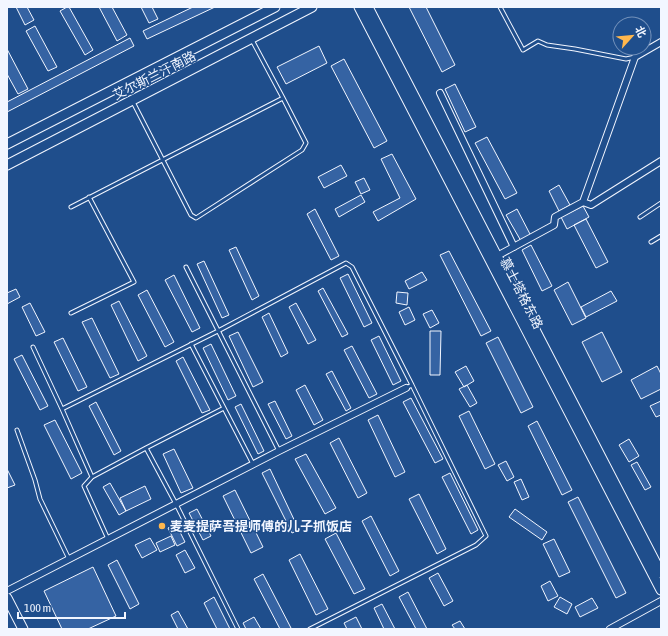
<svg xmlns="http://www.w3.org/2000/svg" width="668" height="636" font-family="'Asap Condensed','Noto Sans SC',sans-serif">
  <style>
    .building { fill: #3563a3; stroke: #f2f6ff }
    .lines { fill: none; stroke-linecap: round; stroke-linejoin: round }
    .lane-casing { stroke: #f2f6ff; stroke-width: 5 }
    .street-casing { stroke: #f2f6ff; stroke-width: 8 }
    .secondary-casing { stroke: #f2f6ff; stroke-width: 11 }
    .lane { stroke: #1f4e8c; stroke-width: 3 }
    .street { stroke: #1f4e8c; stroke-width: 6 }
    .secondary { stroke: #1f4e8c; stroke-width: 9 }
    .poi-dot { fill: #ffb74d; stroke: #1f4e8c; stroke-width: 1.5 }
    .labels { text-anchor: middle; stroke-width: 3; stroke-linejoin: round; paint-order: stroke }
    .street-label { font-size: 13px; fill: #f2f6ff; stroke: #1f4e8c }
    .poi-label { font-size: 13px; font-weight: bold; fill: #f2f6ff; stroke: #1f4e8c; text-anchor: start }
  </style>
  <rect width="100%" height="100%" fill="#1f4e8c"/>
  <path class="building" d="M16,7H27L34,20L25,25Z
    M67,7H69L93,50L85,55L60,11Z
    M99,7H112L127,35L117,41Z
    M141,7H152L158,19L149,23Z
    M193,7H215L147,39L143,31Z
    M409,7H426L455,65L442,72Z
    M35,26L57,67L48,71L26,31Z
    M130,38L134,46L7,112V102Z
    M319,46L327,63L286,84L277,67Z
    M7,49L28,89L18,94L7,74Z
    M344,59L387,141L374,148L331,66Z
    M455,84L476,127L465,132L445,89Z
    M487,137L517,193L505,199L475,143Z
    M392,154L416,199L378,221L373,212L400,198L381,159Z
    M341,165L347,176L324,188L318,177Z
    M364,178L370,190L361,194L355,182Z
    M559,185L570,205L559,211L549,191Z
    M361,195L365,202L339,217L335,209Z
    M583,206L589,217L567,229L561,217Z
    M315,209L339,256L331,260L307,214Z
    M517,209L531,236L521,241L506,215Z
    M586,219L608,262L596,268L574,225Z
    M531,245L552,286L542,291L522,250Z
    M236,247L259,296L252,300L229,250Z
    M449,251L491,331L481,336L440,255Z
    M204,261L229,315L222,318L197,264Z
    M422,272L427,280L409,289L405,281Z
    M348,274L372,323L364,327L340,278Z
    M174,275L200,328L192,332L165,280Z
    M568,282L586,318L572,325L554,290Z
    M323,288L348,334L342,337L318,291Z
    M16,289L20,297L7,304V293Z
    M147,290L174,342L165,347L138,295Z
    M611,291L617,301L586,317L581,307Z
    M397,292L408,293L407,305L396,303Z
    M119,301L147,356L138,361L111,305Z
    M30,303L45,332L36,336L22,307Z
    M296,303L316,340L308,344L289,307Z
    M409,307L415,320L405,325L399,312Z
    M432,310L439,323L430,328L423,314Z
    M269,313L288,353L281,357L262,317Z
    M92,318L119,374L110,378L82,322Z
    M430,331H441L440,375H430Z
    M238,332L263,382L253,387L229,336Z
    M602,332L622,372L602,382L582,342Z
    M379,336L401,381L393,385L371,340Z
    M498,337L533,407L521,413L486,343Z
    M63,338L87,387L78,391L54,342Z
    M211,344L236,396L228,400L203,348Z
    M352,346L377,394L369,398L344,350Z
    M22,355L48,406L40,410L14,359Z
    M183,357L210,410L202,413L176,361Z
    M466,366L474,381L464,387L455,372Z
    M657,366L661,374V389L641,399L631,380Z
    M332,371L351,408L346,411L326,374Z
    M305,385L323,420L314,425L296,390Z
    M467,385L477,403L470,407L459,389Z
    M411,398L443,459L435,463L403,402Z
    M275,401L292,436L286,439L268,404Z
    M661,401V415L656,417L650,406Z
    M96,402L121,451L114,455L89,406Z
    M241,404L264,451L258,454L235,407Z
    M469,411L495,464L485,469L459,416Z
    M378,415L405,472L395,477L368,420Z
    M55,420L82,473L71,479L44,425Z
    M537,421L572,490L562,495L528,426Z
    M339,438L367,493L358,498L330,443Z
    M629,439L639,456L629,462L619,445Z
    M174,449L193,488L181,493L163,454Z
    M306,454L336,508L325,514L295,459Z
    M506,461L514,477L507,481L498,465Z
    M637,462L651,487L645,490L631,465Z
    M7,469L15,485L7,488Z
    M270,469L299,530L292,533L262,473Z
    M450,473L478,530L471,534L442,477Z
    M521,479L529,497L522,500L514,482Z
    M110,483L126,511L119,515L103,487Z
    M145,486L151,499L126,511L120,498Z
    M235,490L263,547L251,553L223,496Z
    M419,494L446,549L437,554L409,499Z
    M578,497L626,593L616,598L568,502Z
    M197,509L211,536L203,540L189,513Z
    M515,509L547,532L542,540L509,517Z
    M371,516L399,571L390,576L362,521Z
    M176,524L185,542L177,546L168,528Z
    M336,533L365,589L354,594L325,539Z
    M171,536L175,545L160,552L156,543Z
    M150,538L157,550L142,558L135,545Z
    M554,539L570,572L559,577L543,544Z
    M185,550L195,568L185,573L176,555Z
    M300,554L328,609L316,615L289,560Z
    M117,560L139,604L130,609L108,565Z
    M93,567L116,616L88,629H62L44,591Z
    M438,573L453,601L444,606L429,578Z
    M263,574L291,628L289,629H280L254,579Z
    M550,581L558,596L548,601L541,586Z
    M408,592L427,629H416L399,597Z
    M214,597L230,629H217L204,603Z
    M560,597L572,604L567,614L554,607Z
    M592,598L598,608L580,617L575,607Z
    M382,604L395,629H384L374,608Z
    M178,611L188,629H178L171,615Z
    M254,617L261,629H246L243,623Z
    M356,617L362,629H347L344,623Z
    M460,621L465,629H455L452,625Z"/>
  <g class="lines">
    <g class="lane-casing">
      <path id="lane" d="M500,7L523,50L538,41L547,45L575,49L626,59L635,57
        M133,102L191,215L196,218L302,150L306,143L283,98
        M71,207L283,98L252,40
        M640,217L661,203
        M651,242L661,236
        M186,267L279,451
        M71,313L134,282L89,197
        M191,344L224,408
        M33,347L62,409L92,477L84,486L108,539
        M62,409L218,331L346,263L352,267L412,385L406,388
        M17,430L35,480L40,499L69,559
        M146,448L224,408L253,464
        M92,477L146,448L176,504L238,629
        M310,629L476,545L486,536L412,385"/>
    </g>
    <g class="street-casing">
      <path id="street" d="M440,93L514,247
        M583,202L635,57L661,42
        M497,256L554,225L555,217L583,202L591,205L661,161
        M7,591L279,451L406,388
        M610,629L661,601"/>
    </g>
    <g class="secondary-casing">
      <path id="secondary" d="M359,7L661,590
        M368,7L661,573
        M7,144L275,7
        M7,165L312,7
        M7,598L23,629"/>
    </g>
    <use href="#lane" class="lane"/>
    <use href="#street" class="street"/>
    <use href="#secondary" class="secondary"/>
  </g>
  <circle class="poi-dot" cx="162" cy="526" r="4"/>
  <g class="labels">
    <g class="street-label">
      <text transform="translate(154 75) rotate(-27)" y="5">艾尔斯兰汗南路</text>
      <text transform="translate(522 293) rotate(63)" y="5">慕士塔格东路</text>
    </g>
    <g class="poi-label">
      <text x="170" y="531">麦麦提萨吾提师傅的儿子抓饭店</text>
    </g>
  </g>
  <rect width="668" height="636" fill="none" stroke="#f2f6ff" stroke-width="16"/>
  <g transform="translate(632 36) rotate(63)"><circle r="19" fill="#1f4e8c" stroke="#7391ba"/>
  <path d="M0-3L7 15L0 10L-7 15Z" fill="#ffb74d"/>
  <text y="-6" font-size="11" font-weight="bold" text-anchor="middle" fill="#f2f6ff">北</text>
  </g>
  <path d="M18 612v6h107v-6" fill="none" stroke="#f2f6ff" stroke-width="2"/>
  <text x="24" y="612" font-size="12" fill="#f2f6ff" stroke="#1f4e8c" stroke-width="3" paint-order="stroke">100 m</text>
</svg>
